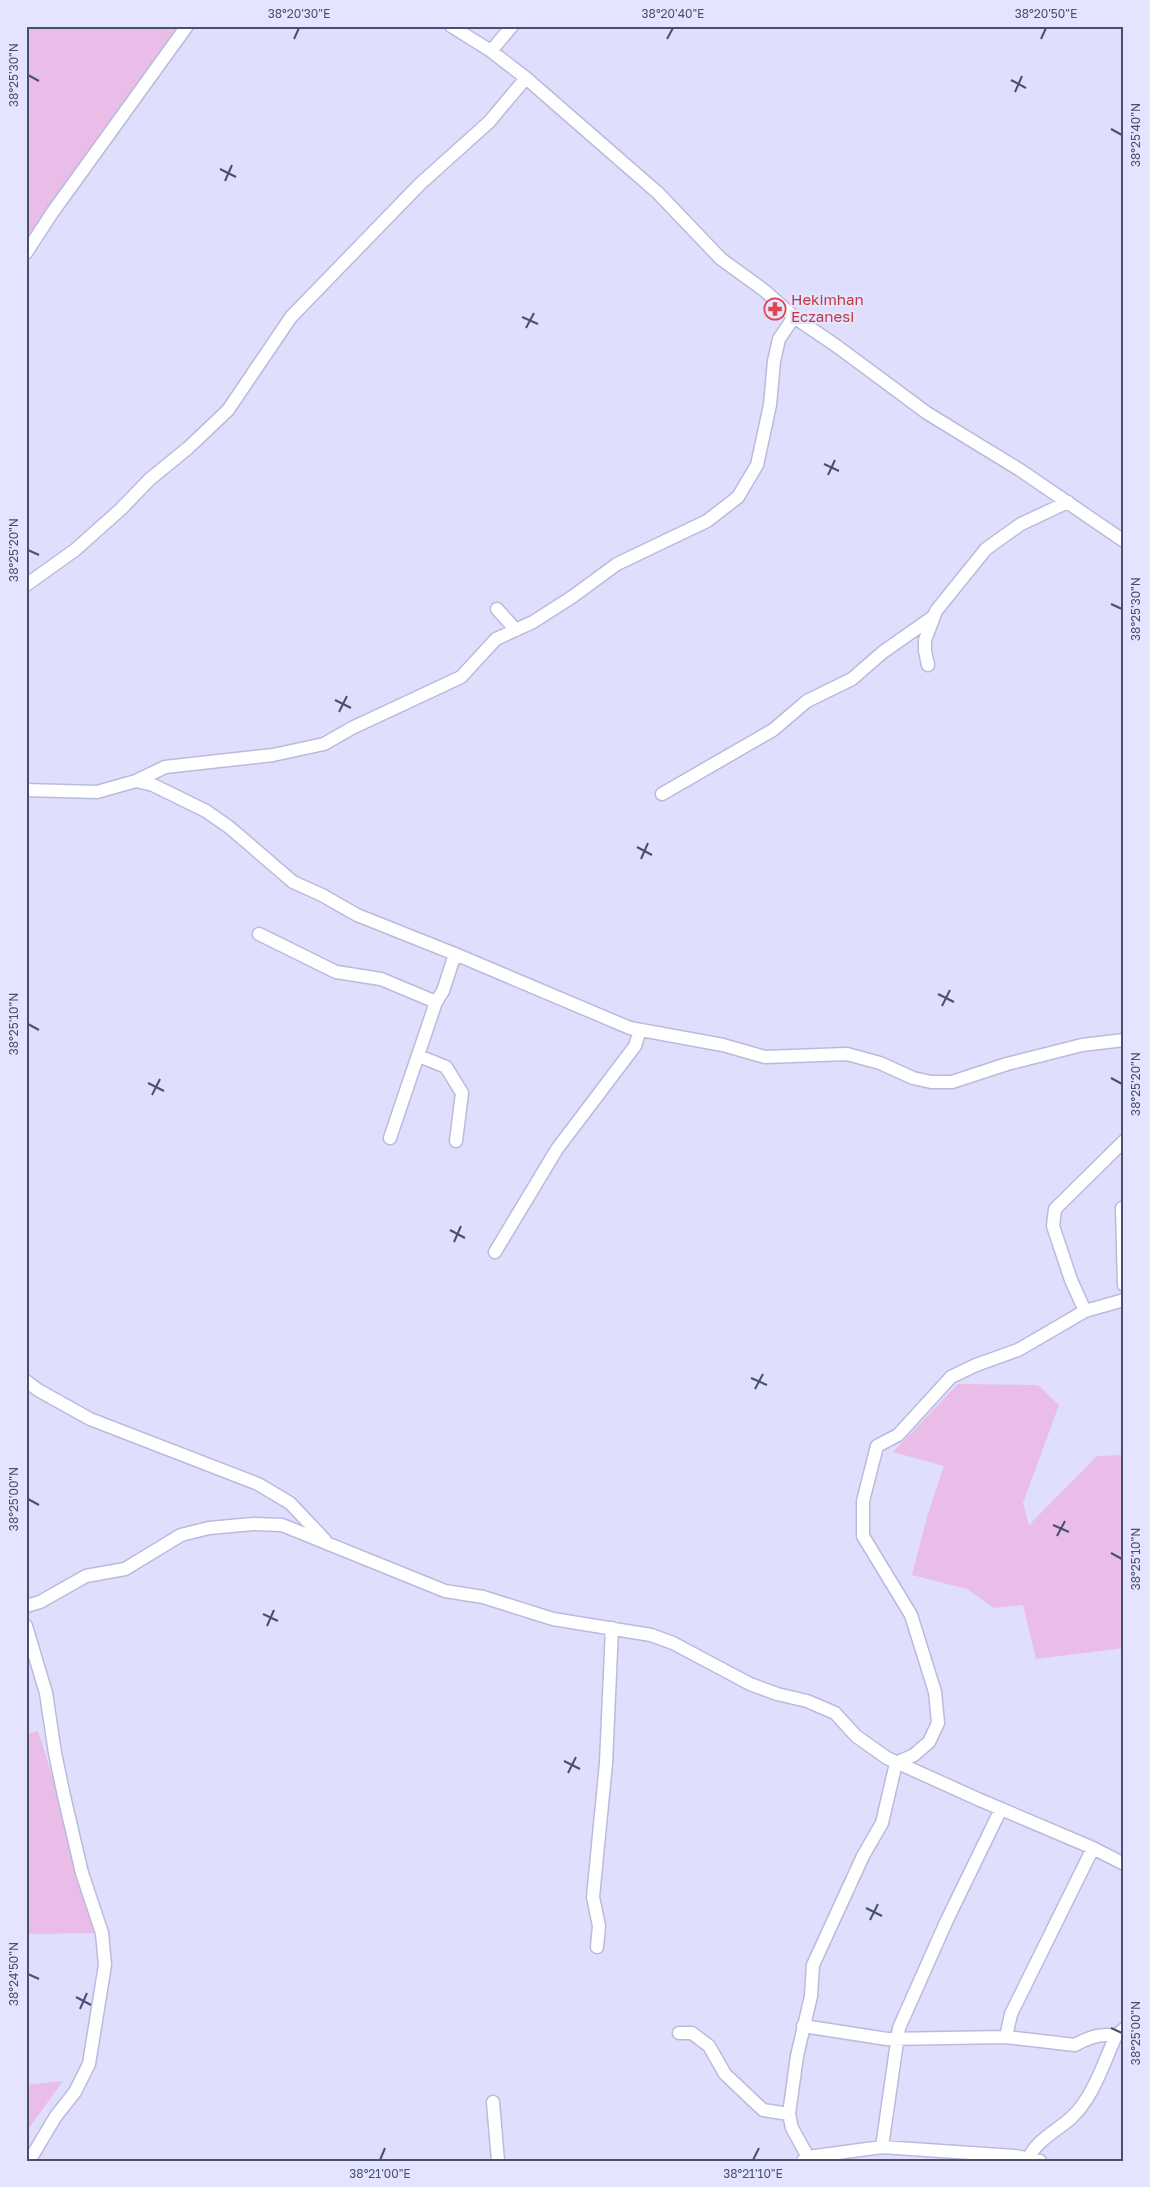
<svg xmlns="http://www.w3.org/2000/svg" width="1150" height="2187" font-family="'Golos Text',sans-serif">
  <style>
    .green { fill: #e9bde8 }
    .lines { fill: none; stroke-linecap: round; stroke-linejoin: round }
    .minor-casing { stroke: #b8bcdc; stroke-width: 15 }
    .minor { stroke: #fff; stroke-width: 12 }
    .ticks { fill: none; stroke: #475071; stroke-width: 2 }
    .labels { text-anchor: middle; stroke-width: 4.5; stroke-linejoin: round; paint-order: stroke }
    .health-label { font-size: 15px; fill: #be3a42; stroke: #e4e4ff; text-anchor: start }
    .neatline { fill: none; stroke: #475071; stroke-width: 2 }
    .ticks-label { font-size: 12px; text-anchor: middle; fill: #475071 }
  </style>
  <rect width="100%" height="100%" fill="#dfdefc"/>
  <path class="green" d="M26,26H186L26,255Z
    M958,1384L1038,1385L1059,1405L1023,1503L1029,1525L1097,1456L1124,1455V1648L1036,1659L1023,1605L994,1608L967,1589L912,1575L927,1517L944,1466L893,1452Z
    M38,1731L102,1933L26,1934V1734Z
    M63,2081L26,2132V2085Z"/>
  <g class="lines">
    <g class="minor-casing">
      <path id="minor" d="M451,26L491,51L526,78L658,193L721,259L765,291L794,317L838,347L927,413L1020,470L1124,541
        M491,51L512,26
        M26,253L52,213L187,26
        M26,585L75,550L121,509L150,479L188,448L228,410L291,317L420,184L489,122L526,78
        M497,609L516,630
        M928,665L925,651V640L936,611L986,549L1021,524L1068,502
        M136,781L153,785L206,811L229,827L293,882L322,895L357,915L455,954L630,1028L723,1045L765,1057L847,1054L880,1063L913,1078L931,1082H952L1007,1064L1082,1045L1124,1040
        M26,790L97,792L136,781L165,767L273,755L324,744L352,728L461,677L496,639L533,622L572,597L617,564L707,521L738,497L757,465L770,405L774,361L779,339L794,317
        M662,794L773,730L807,701L852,679L883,652L933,617
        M259,934L336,972L381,979L436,1002
        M419,1056L446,1067L462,1093L456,1141
        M390,1138L436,1002L443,991L455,954
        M1122,1208L1124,1285
        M495,1252L557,1149L635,1046L640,1030
        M1085,1311L1124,1300
        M26,1381L38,1390L90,1419L258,1484L290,1503L325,1540
        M26,1606L40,1602L86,1576L125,1569L181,1535L209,1528L253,1524L282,1525L445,1591L483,1597L553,1619L651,1635L673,1643L750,1684L777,1694L807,1701L835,1713L856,1736L887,1758L980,1800L1093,1848L1124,1864
        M26,1626L46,1693L55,1753L64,1796L82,1873L102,1933L105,1965L89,2064L75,2092L56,2116L29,2161
        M597,1947L599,1926L593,1897L606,1763L612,1628
        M803,2026L887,2039L1006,2037L1075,2045C1087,2038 1102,2033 1116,2036
        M679,2033H692L709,2046L725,2074L763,2110L789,2114
        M1006,2037L1011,2014L1093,1848
        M493,2102L498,2161
        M882,2147L899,2028L947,1920L1001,1809
        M808,2157L792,2128L789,2114L797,2056L811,1996L813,1965L863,1856L882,1823L896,1763L914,1755L929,1742L938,1723L935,1692L911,1615L863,1536V1501L877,1446L898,1435L951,1377L976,1365L1018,1350L1085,1311L1071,1280L1053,1226L1055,1209L1124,1141
        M803,2161L808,2157L882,2147L1015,2156L1040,2161
        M1028,2161C1033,2142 1058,2130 1071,2118C1094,2097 1103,2063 1116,2036L1124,2029"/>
    </g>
    <use href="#minor" class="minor"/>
  </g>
  <path class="ticks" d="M294,39L299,28M667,39L673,28M1041,39L1046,28M28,75L39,81M1011,80L1026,88M1015,92L1022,76M1111,129L1122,135M220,169L236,177M225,181L232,165M522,317L538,324M526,328L534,313M824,464L839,471M828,475L835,460M28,550L39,555M1111,604L1122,609M335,700L351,708M339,712L347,696M637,847L652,855M641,859L648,843M938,994L954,1002M942,1006L950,990M28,1024L39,1030M1111,1078L1122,1084M148,1083L164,1091M152,1095L160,1079M450,1230L465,1238M454,1242L461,1226M751,1378L767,1385M755,1389L763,1374M28,1499L39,1505M1053,1525L1069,1532M1057,1536L1065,1521M1111,1553L1122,1559M263,1614L278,1621M267,1626L274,1610M564,1761L580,1769M568,1773L576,1757M866,1908L882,1916M870,1920L878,1904M28,1974L39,1979M76,1997L91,2005M80,2009L87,1993M1111,2028L1122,2033M380,2160L385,2148M753,2160L759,2148"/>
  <defs>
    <g id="pharmacy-ring" transform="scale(1.125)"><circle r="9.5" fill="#e4e4ff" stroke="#e0444e" stroke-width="1.5"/><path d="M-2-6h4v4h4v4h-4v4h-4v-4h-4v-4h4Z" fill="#e0444e"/></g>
  </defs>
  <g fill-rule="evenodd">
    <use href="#pharmacy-ring" x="775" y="309"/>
  </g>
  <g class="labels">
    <g class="health-label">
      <text x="791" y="305">Hekimhan<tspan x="791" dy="17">Eczanesi</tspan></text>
    </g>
  </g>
  <rect width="1150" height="2187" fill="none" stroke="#e4e4ff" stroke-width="55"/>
  <rect x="28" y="28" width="1094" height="2132" class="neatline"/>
  <g class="ticks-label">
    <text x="299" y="18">38°20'30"E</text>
    <text x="673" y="18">38°20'40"E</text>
    <text x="1046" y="18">38°20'50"E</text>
    <text transform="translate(14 75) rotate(-90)" y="4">38°25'30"N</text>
    <text transform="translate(1136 135) rotate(-90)" y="4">38°25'40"N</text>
    <text transform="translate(14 550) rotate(-90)" y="4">38°25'20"N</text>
    <text transform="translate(1136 609) rotate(-90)" y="4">38°25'30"N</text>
    <text transform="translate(14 1024) rotate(-90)" y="4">38°25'10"N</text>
    <text transform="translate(1136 1084) rotate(-90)" y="4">38°25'20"N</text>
    <text transform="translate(14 1499) rotate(-90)" y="4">38°25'00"N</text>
    <text transform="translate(1136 1559) rotate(-90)" y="4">38°25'10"N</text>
    <text transform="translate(14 1974) rotate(-90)" y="4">38°24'50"N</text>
    <text transform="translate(1136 2033) rotate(-90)" y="4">38°25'00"N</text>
    <text x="380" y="2178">38°21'00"E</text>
    <text x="753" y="2178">38°21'10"E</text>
  </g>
</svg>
